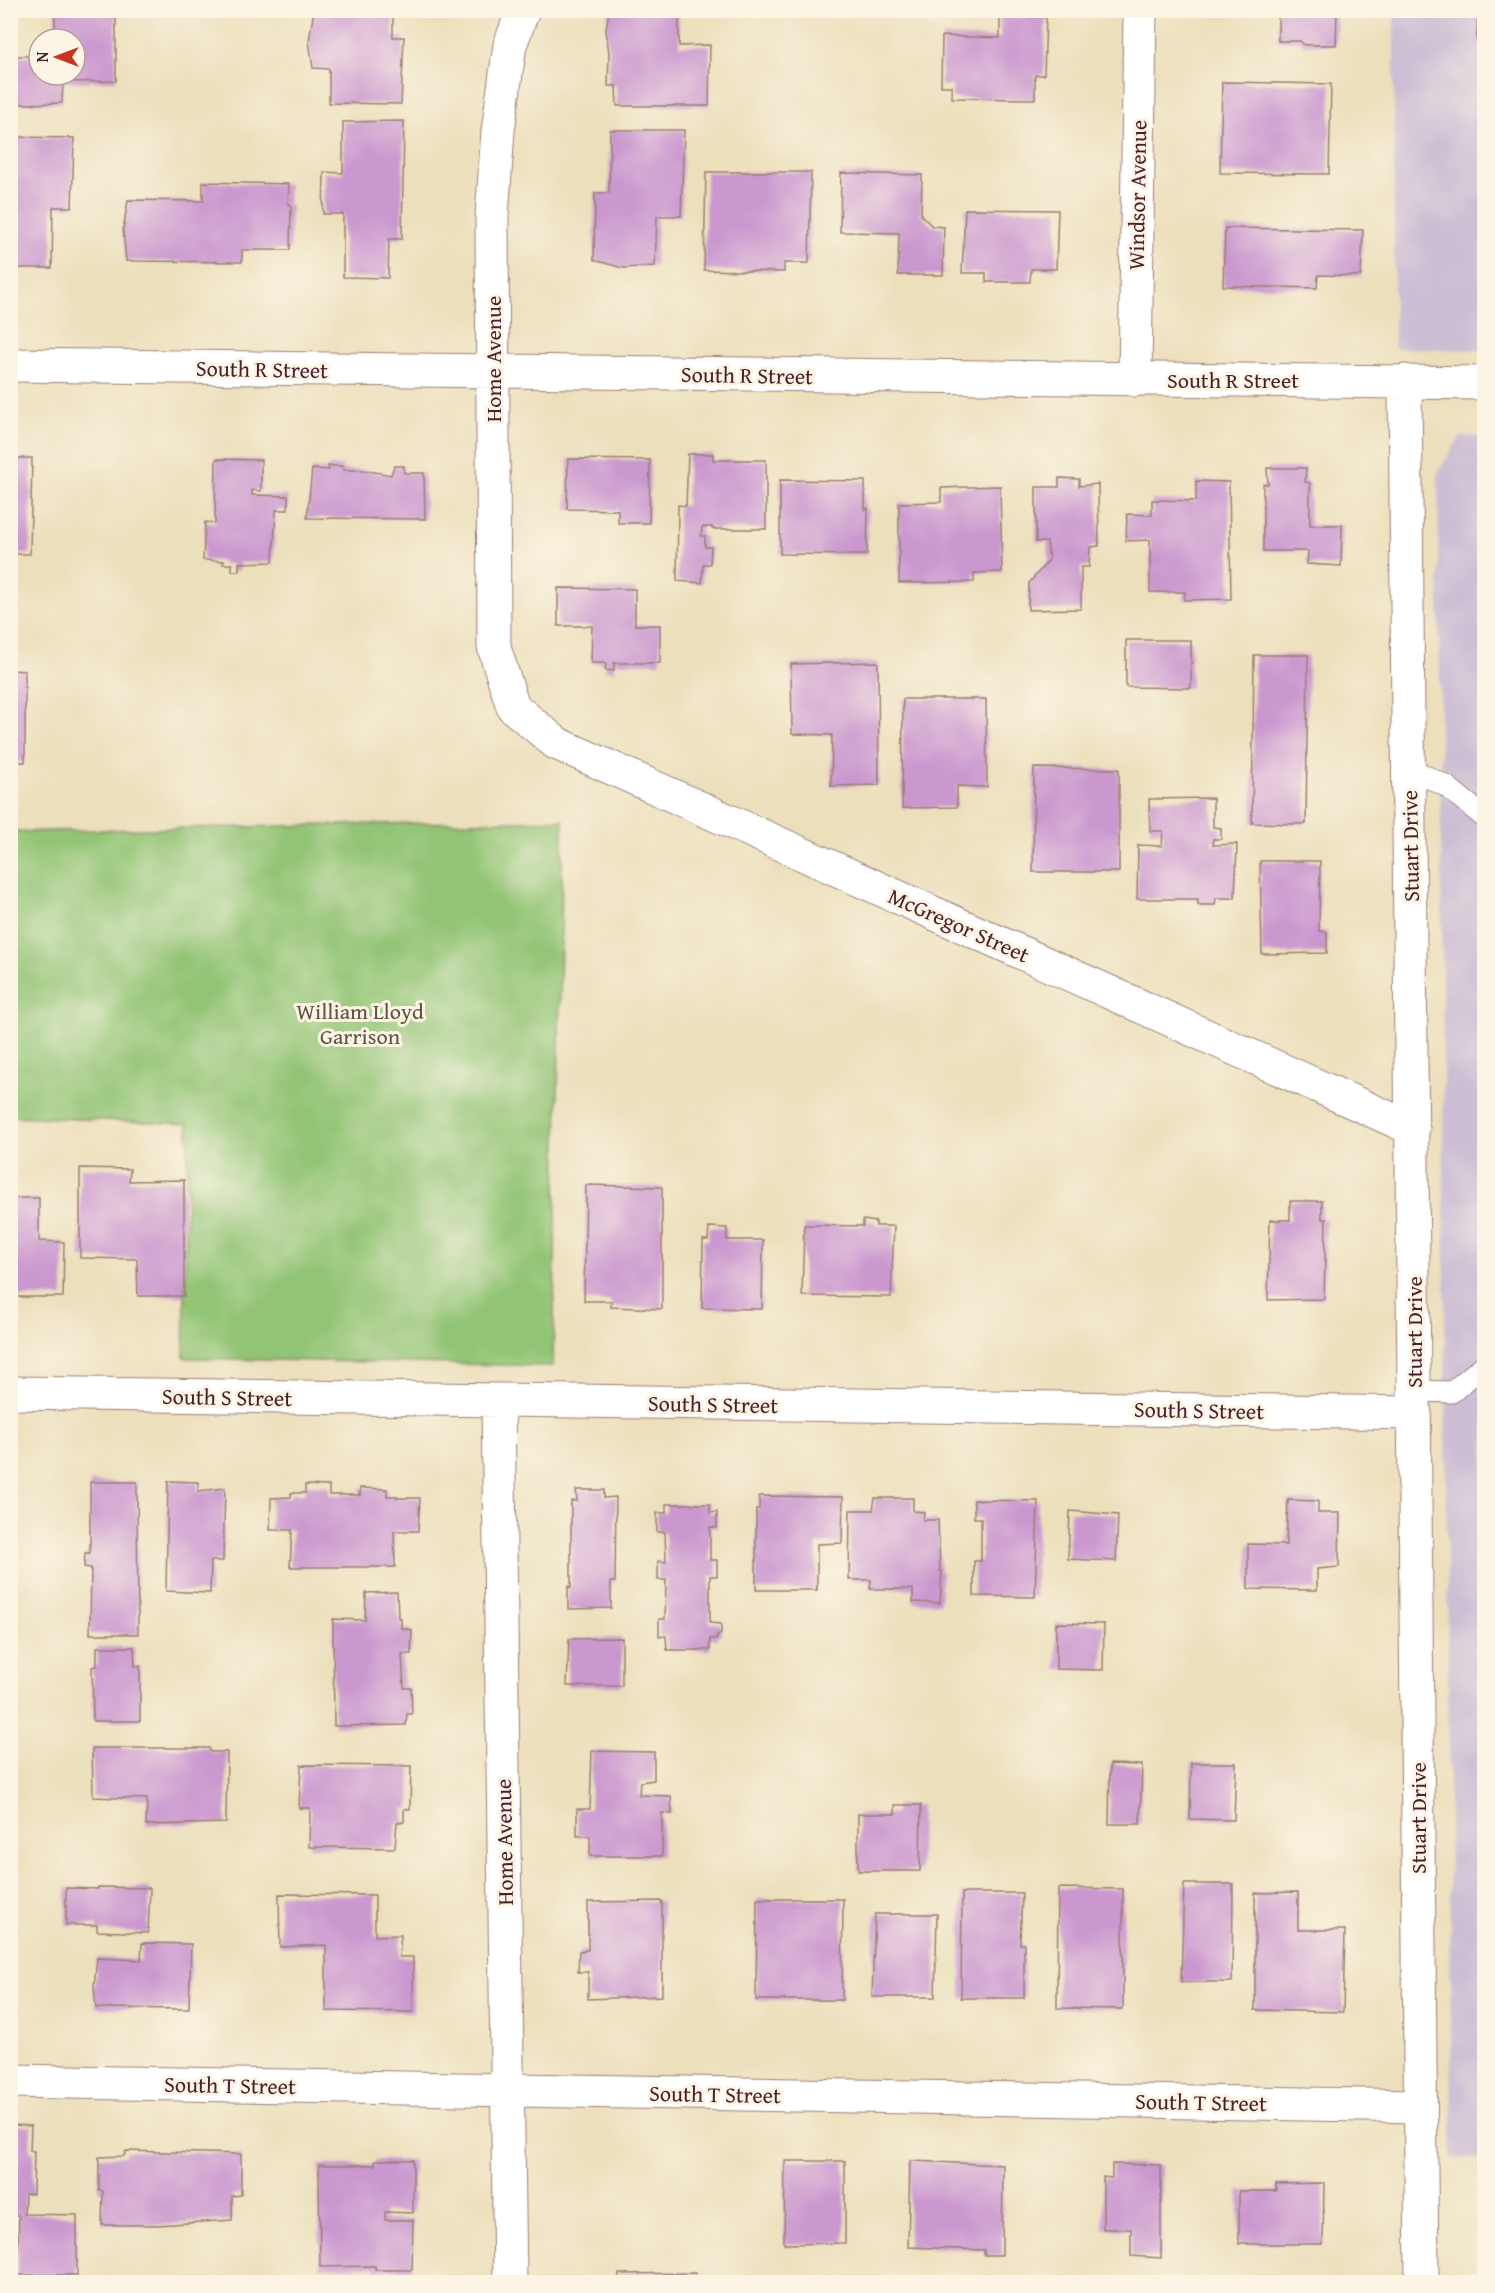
<svg xmlns="http://www.w3.org/2000/svg" width="1495" height="2293" font-family="'Gentium Book Plus',serif">
  <style>
    .industrial { fill: #ccbed4 }
    .green { fill: #92c475; stroke: #6e7250; stroke-width: 1.5 }
    .building { fill: #ca97cf }
    .lines { fill: none; stroke-linecap: round; stroke-linejoin: round }
    .service-casing { stroke: #9b7f74; stroke-width: 23 }
    .minor-casing { stroke: #9b7f74; stroke-width: 35 }
    .service { stroke: #fff; stroke-width: 21 }
    .minor { stroke: #fff; stroke-width: 33 }
    .labels { text-anchor: middle; stroke-width: 6; stroke-linejoin: round; paint-order: stroke }
    .street-label { font-size: 22px; fill: #4a1f2b; stroke: #fcf5e5 }
    .park-label { font-size: 22px; fill: #605141; stroke: #fcf5e5 }
  </style>
  <rect width="100%" height="100%" fill="#fcf5e5"/>
  <filter id="ink" filterUnits="userSpaceOnUse"><feTurbulence type="fractalNoise" baseFrequency=".0167" numOctaves="2"/><feDisplacementMap in="SourceGraphic" scale="12" xChannelSelector="R" yChannelSelector="G"/><feConvolveMatrix kernelMatrix="1 2 1 2 8 2 1 2 1" color-interpolation-filters="sRGB"/></filter>
  <filter id="wash" filterUnits="userSpaceOnUse"><feTurbulence type="fractalNoise" baseFrequency=".008" numOctaves="4" result="noise"/><feDisplacementMap in="SourceGraphic" scale="24" xChannelSelector="R" yChannelSelector="G"/><feGaussianBlur stdDeviation="1.35" result="paint"/><feColorMatrix in="noise" values="0 0 0 0 0 0 0 0 0 0 0 0 0 0 0 0 0 1.4 0 .05"/><feComposite in="paint" operator="in"/></filter>
  <g filter="url(#wash)">
    <rect width="100%" height="100%" fill="#ecdfbc"/>
    <path class="industrial" d="M1394,11H1484V350L1394,348Z
      M1461,436L1484,437V2158L1452,2159L1438,472Z"/>
    <path class="green" d="M563,820L553,1366L184,1358L188,1124L11,1116V832Z"/>
    <g id="blocks">
      <path class="building" d="M55,10H116V81L63,82L62,103L21,104L20,102H15L16,56H39V75H75V39H55Z
        M314,10L393,12V37H404L401,104L329,103V69L313,68L309,41Z
        M609,10H679V46L710,45L709,106H617L616,86H608L609,54L606,30Z
        M1278,10H1337L1336,45H1304L1300,41H1278Z
        M1478,10H1484V42H1477Z
        M1000,16L1046,17L1044,75H1035V99L952,98V86H941L942,36L1000,38Z
        M1222,82L1331,84L1329,174L1220,173Z
        M404,121L402,239H389L388,278L343,277V214H323L324,172L343,173V122Z
        M610,130H684L681,216H657L655,266L623,268L594,260L595,193H609Z
        M12,137L74,138L72,207H53L52,268H10Z
        M706,172H811L809,263H784V272L704,270Z
        M841,173L922,175L921,215L932,226L944,227L943,275H898L899,233L840,232Z
        M203,182L289,184L288,205H291L290,250H242V262L126,261L123,230L128,200L203,201Z
        M965,209L1058,210L1056,269H1031L1030,282H986V273H962Z
        M1225,228L1363,230L1361,276L1318,275L1317,288L1223,286Z
        M688,454H713V460H766V529H712V527H702L701,536H705V547H711L710,564H703L702,583L677,581L678,505L686,506Z
        M10,458H32L30,554H10Z
        M216,459L261,460V491L252,490V495L288,496V510H276L273,562L239,563V571H232V564H223L224,561L203,560L205,522L215,523Z
        M568,459L650,460L649,523H618V510L567,509Z
        M328,466H342L343,470H363L391,475L394,466H404V473H424L425,519L307,518L312,469L329,470Z
        M1267,468H1306L1305,482L1310,483V525H1342L1341,566L1307,564L1308,551H1263V484H1268Z
        M1059,478L1079,479V486L1098,484L1099,546L1090,547L1089,567H1081V609L1028,610L1029,583L1049,560L1047,542H1036V487H1059Z
        M780,480L865,481V510L868,508L867,555L780,554Z
        M1196,481L1229,482L1231,599L1184,600L1185,592H1150V540L1126,541L1127,514L1152,515V500L1196,501Z
        M1000,486L1002,572L974,573V582L899,583V503L941,502V488Z
        M558,588L635,589V625H660V663H614V671L605,670L606,663H591L592,626H558Z
        M1126,640H1191V688L1126,687Z
        M1254,655H1308L1306,824L1252,823Z
        M878,662L879,785L831,786L832,735L792,734L791,664Z
        M10,670L25,671V762H10Z
        M903,699H986L987,787L957,786V807L902,808Z
        M1034,768L1119,769V872H1033Z
        M1213,798V827L1221,828V839H1213V845L1237,844L1235,898H1216L1215,905H1198V899H1137L1138,845L1162,846L1163,831H1150L1149,799Z
        M1260,861H1320L1319,931L1327,932V953L1262,954Z
        M80,1168L130,1169L129,1181L184,1180V1296H138L137,1259L80,1258Z
        M586,1185L662,1187V1309L611,1307V1301H584Z
        M10,1198H39V1241L64,1242L63,1297H10Z
        M1290,1201H1322V1219H1326L1324,1299L1268,1300L1270,1220H1290Z
        M863,1220L876,1222V1226H894L891,1297L802,1296L804,1225L863,1226Z
        M709,1227L727,1228V1240H763L762,1309L702,1308L703,1240H708Z
        M168,1481L198,1482V1491L225,1488L223,1561H211L210,1593L166,1591Z
        M90,1482H137L138,1634H90L91,1568L84,1567L85,1553H90Z
        M305,1485L329,1486V1495H360V1488L387,1489V1496H397V1498H420L418,1531H394L395,1567H290L292,1530H270L271,1498L291,1497V1493H305Z
        M576,1490H604V1498L616,1497L615,1582H611V1608L568,1609V1586L571,1587V1501H577Z
        M759,1496L843,1497L842,1543L817,1544V1590H756V1509H759Z
        M875,1498H913V1511L924,1512L923,1520H938L940,1571H942L940,1603L913,1602V1589H870L871,1580H849L850,1510H873Z
        M974,1500L1038,1501L1035,1597L974,1596V1561H981V1518H974Z
        M1288,1500L1318,1501V1513H1340L1339,1567L1317,1569V1590L1248,1589V1544L1286,1545Z
        M666,1504H710V1513L717,1512V1528L710,1527V1560H717V1576H710V1623L721,1624V1634L717,1636V1639H710V1650H667L666,1636L659,1637V1619H665L666,1580H658V1561L666,1562L665,1532H657V1513H666Z
        M1070,1511L1118,1515L1116,1561L1068,1559Z
        M397,1592L398,1618H401V1628L412,1630L411,1654H402L404,1688H411L412,1714H407L406,1725L334,1726L333,1619L365,1620L366,1593Z
        M1056,1623L1104,1624L1103,1670L1056,1669Z
        M622,1638V1686H567L569,1639Z
        M97,1647H134L135,1666H140V1721H93L92,1667L97,1666Z
        M92,1748H209L210,1752H227L226,1823L146,1825L147,1799L93,1797Z
        M592,1751L654,1752V1780L640,1782L639,1795L671,1796L672,1814L662,1813V1856H590V1836H577V1809H590Z
        M1191,1763H1236L1234,1820L1190,1819Z
        M1110,1764L1142,1765L1140,1824H1109Z
        M301,1765L411,1766L410,1809H404V1822H397L395,1848L309,1847L310,1808H299Z
        M895,1805H921L920,1871H858V1814H895Z
        M1184,1884H1233L1232,1982H1181Z
        M98,1887L150,1888L148,1933L97,1931V1925H66V1888L98,1889Z
        M1058,1888L1123,1889V2009L1057,2008Z
        M1298,1892V1930H1345L1343,2012L1255,2010V1893Z
        M962,1893H1022L1020,1944H1024V1998H961Z
        M279,1894L375,1895V1936L401,1935L399,1957H413V2012L326,2011V1945L280,1947Z
        M757,1899H843L842,2000H756Z
        M662,1901V1996L588,1999V1972H578L579,1951L588,1950V1902Z
        M875,1914H937L935,1997H872Z
        M142,1943L191,1944L189,2009L96,2008L94,1987L97,1958L141,1960Z
        M10,2125L31,2126L30,2151H34L33,2194H25L24,2214L77,2215V2275H17L19,2216H10Z
        M126,2151L241,2154V2195L232,2196V2220L157,2225H102L103,2191H99V2157L124,2156Z
        M375,2160H413V2213L385,2212V2220H413L412,2270H375V2266L320,2267L319,2165H375Z
        M785,2161H845V2243L784,2244Z
        M910,2161L1003,2165L1002,2255H984V2250L908,2247Z
        M1112,2164L1161,2165V2258L1131,2256V2229H1103V2177L1112,2178Z
        M1324,2183L1323,2244H1239V2191H1276V2184Z
        M696,2273L695,2282H619V2274Z"/>
    </g>
  </g>
  <g filter="url(#ink)">
    <use href="#blocks" fill-opacity="0" stroke="#9b7f74" stroke-width="1.5"/>
    <g class="lines">
      <g class="service-casing">
        <path id="service" d="M1409,768L1446,786L1484,817
          M1415,1391L1452,1392L1484,1365"/>
      </g>
      <g class="minor-casing">
        <path id="minor" d="M523,10L510,45L498,131L492,216L494,647L513,707L556,743L1413,1129
          M10,365L1484,383
          M1135,380L1140,10
          M1405,381L1422,2282
          M10,1393L1415,1413
          M498,1401L510,2282
          M10,2081L1420,2106"/>
      </g>
      <use href="#service" class="service"/>
      <use href="#minor" class="minor"/>
    </g>
  </g>
  <g class="labels">
    <g class="street-label">
      <text transform="translate(1137 195) rotate(-89)" y="8">Windsor Avenue</text>
      <text transform="translate(493 359) rotate(-90)" y="8">Home Avenue</text>
      <text transform="translate(262 369) rotate(1)" y="8">South R Street</text>
      <text transform="translate(747 375) rotate(1)" y="8">South R Street</text>
      <text x="1233" y="388">South R Street</text>
      <text transform="translate(1410 846) rotate(-91)" y="8">Stuart Drive</text>
      <text transform="translate(959 925) rotate(24)" y="8">McGregor Street</text>
      <text transform="translate(1414 1332) rotate(-90)" y="8">Stuart Drive</text>
      <text transform="translate(227 1397) rotate(1)" y="8">South S Street</text>
      <text transform="translate(713 1404) rotate(1)" y="8">South S Street</text>
      <text transform="translate(1199 1410) rotate(1)" y="8">South S Street</text>
      <text transform="translate(1418 1818) rotate(-90)" y="8">Stuart Drive</text>
      <text transform="translate(504 1842) rotate(-91)" y="8">Home Avenue</text>
      <text transform="translate(230 2085) rotate(1)" y="8">South T Street</text>
      <text transform="translate(715 2094) rotate(1)" y="8">South T Street</text>
      <text transform="translate(1201 2102) rotate(1)" y="8">South T Street</text>
    </g>
    <g class="park-label">
      <text x="360" y="1019">William Lloyd<tspan x="360" dy="25">Garrison</tspan></text>
    </g>
  </g>
  <rect width="1495" height="2293" fill="none" stroke="#fcf5e5" stroke-width="36"/>
  <g transform="translate(57 57) rotate(270)"><circle r="28" fill="#fcf5e5" stroke="#b59f9b" stroke-width="1.5"/>
  <path d="M0-4.5L10 22L0 15L-10 22Z" fill="#c8321e"/>
  <text y="-9" font-size="16" font-weight="bold" text-anchor="middle" fill="#4a1f2b">N</text>
  </g>
</svg>
